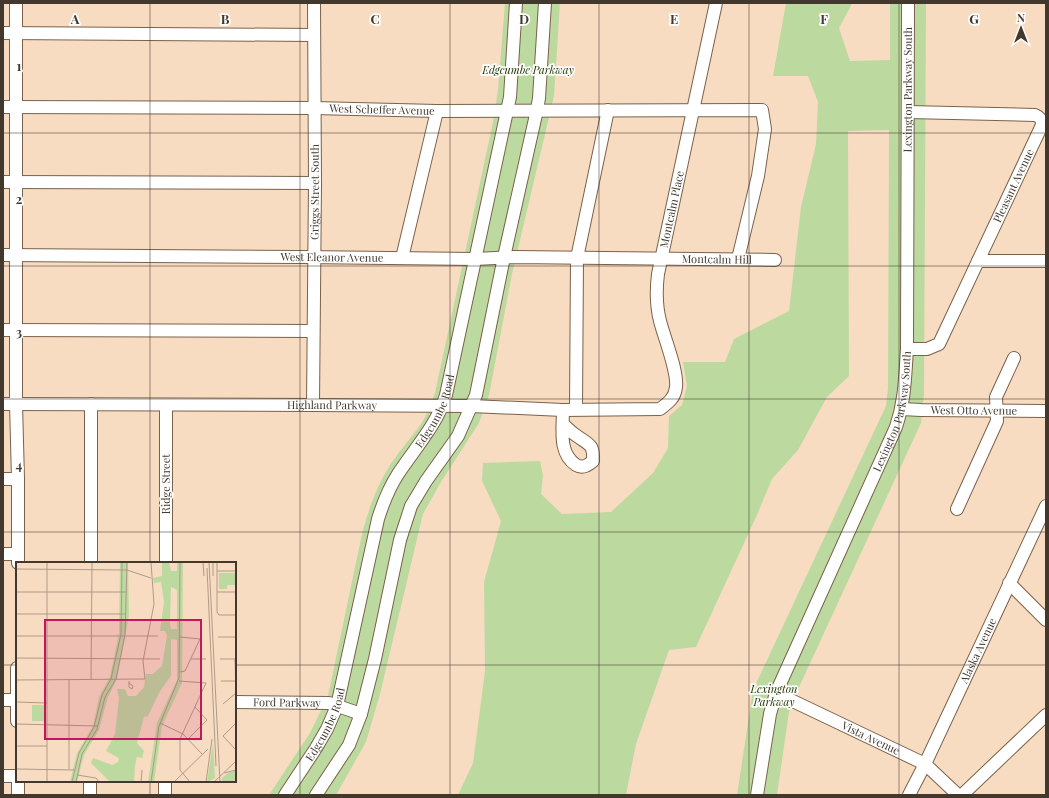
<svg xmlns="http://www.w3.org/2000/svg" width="1049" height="798" font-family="'Playfair Display',serif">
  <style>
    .green { fill: #bcda9f }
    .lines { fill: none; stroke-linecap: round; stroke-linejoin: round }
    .minor-casing { stroke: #79614a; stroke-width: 14 }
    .minor { stroke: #fff; stroke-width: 12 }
    .grid { fill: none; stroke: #43382e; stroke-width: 1; stroke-opacity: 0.55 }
    .labels { text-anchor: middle; stroke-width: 3.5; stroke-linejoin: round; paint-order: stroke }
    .park-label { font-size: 11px; font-style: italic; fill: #223803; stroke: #fff }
    .street-label { font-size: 11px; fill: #43382e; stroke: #fff }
    .inset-road { fill: none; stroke: #b09a87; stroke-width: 1 }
    .view { fill: #c2185b; fill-opacity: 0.15; stroke: #c2185b; stroke-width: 2 }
    .inset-edge { fill: none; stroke: #43382e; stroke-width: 2 }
    .grid-label { font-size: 13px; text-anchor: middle; font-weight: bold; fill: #43382e; stroke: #fff; stroke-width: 3.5; stroke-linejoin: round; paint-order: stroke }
  </style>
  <rect width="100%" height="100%" fill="#f8dcc2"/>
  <path class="green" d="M505,3H560L554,96L512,274L489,395L479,423L441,482L423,514L380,694L366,742L336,795H269L310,733L328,696L362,534C367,515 373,496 382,479C392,459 408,442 421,424C427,415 431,403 435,393L493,122L498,90Z
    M786,3H851V6L839,28L850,61L890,60V3H926L924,394L921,423L800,685L789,712L777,795H737L753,690L886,406L888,388L889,130L848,131L849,376L827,397L798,450L772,479L757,515L696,647L669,650L636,744L626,795H458L473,763L485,671L484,582L501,521L482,481L483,463L540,461L543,476L541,494L562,514L611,512L653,473L668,448L669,416L682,405L687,386L683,362H725L734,339L789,311L801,207L816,144L818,102L808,76H773Z"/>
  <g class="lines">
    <g class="minor-casing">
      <g id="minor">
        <path d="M16,3V404L18,479V563"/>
        <path d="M3,33L314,35"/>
        <path id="s1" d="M3,107L314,108L437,111L762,110L765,129L758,176L738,259"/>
        <path d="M3,182L315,183"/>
        <path id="s2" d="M3,255L303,257L475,259L515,257L775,260"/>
        <path d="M402,258L437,111"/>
        <path d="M978,261H1046"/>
        <path d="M3,330L313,331"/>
        <path id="s3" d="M907,349H927L939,344L1042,125C1042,119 1040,117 1035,115L908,112"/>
        <path id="s4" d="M3,404L313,405L471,406L563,410L660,409C668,403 675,398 676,387C678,371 664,337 660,321C656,305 656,290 658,274L716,3"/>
        <path id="s5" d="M313,405L315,183L314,3"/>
        <path d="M576,409L577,258L608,110"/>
        <path id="s6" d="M902,409L921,410L1046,411"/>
        <path d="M563,410C563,429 558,453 576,465C583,469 588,465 593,461C594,444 589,445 577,436C572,433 567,428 563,424"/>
        <path d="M3,479H18"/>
        <path d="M957,509L997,421L996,397L1014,358"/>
        <path d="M3,554H18"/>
        <path d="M91,563V404"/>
        <path d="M166,563V405"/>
        <path d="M1009,583L1046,620"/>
        <path d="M17,668V721"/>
        <path id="s7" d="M776,693L925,764L958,795"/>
        <path d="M3,700H17"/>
        <path id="s8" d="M235,702L329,703L361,714"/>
        <path d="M3,776H17"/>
        <path d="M18,795V781"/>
        <path d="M90,795V781"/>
        <path d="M165,795V781"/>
        <path id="s9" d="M285,795L316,748L327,729L337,706L378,519C383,503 389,488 398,474C415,448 437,425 446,395L510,97L516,3"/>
        <path d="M316,795L349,745L361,714L375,659L400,540L411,506L426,481L458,436L476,395L504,257L537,110L539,98L545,3"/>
        <path id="s10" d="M757,795L770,714L776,693L896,427C905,400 905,378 907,349L908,3"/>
        <path id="s11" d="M909,795L925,764L1046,506"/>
        <path d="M962,795L1046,715"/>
      </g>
    </g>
    <use href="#minor" class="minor"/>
  </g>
  <path class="grid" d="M150,3V563M300,3V795M450,3V795M599,3V795M749,3V795M899,3V795M3,133H1046M3,266H1046M3,399H1046M3,532H1046M3,665H17M235,665H1046M150,781V795"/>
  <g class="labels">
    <g class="park-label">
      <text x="528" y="74">Edgcumbe Parkway</text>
      <text x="774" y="693">Lexington<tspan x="774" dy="13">Parkway</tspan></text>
    </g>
    <g class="street-label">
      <text dy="4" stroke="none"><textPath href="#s10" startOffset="734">Lexington Parkway South</textPath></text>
      <text dy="4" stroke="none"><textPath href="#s1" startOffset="379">West Scheffer Avenue</textPath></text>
      <text dy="4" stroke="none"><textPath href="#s3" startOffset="208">Pleasant Avenue</textPath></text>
      <text dy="4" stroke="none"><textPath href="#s5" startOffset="213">Griggs Street South</textPath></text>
      <text dy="4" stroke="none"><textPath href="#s4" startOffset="867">Montcalm Place</textPath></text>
      <text dy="4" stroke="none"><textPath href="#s2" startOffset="329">West Eleanor Avenue</textPath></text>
      <text dy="4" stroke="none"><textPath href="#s2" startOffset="714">Montcalm Hill</textPath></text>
      <text dy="4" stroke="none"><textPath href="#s4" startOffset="329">Highland Parkway</textPath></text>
      <text dy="4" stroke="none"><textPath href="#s9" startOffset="418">Edgcumbe Road</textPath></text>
      <text dy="4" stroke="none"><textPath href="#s10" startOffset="410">Lexington Parkway South</textPath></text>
      <text dy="4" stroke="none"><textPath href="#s6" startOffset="72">West Otto Avenue</textPath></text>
      <text transform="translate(166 484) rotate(-90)" y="4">Ridge Street</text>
      <text dy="4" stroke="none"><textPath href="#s11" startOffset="160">Alaska Avenue</textPath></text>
      <text dy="4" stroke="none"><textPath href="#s8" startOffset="52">Ford Parkway</textPath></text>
      <text dy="4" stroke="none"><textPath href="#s9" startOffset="82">Edgcumbe Road</textPath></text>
      <text dy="4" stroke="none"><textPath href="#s7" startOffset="105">Vista Avenue</textPath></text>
    </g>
  </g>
  <g transform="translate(16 562)">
    <rect width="220" height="220" fill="#f8dcc2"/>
    <path d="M104,0H112L113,53L101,117L92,135L83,168L68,193L61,220H54L61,191L77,164L83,135L94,115L103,71ZM146,0H153L155,9H161V0H167L166,121L146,164L138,220H132L141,161L161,118V78L155,77V114L144,129L132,154L128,155L121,181L128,189L126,196L121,195L119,204L118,220L93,219L75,201L77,196L96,203L102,200L103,196L90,189L99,172L103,136L101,127H109L112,134H120L128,125L130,112H137L146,104L151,73L149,69H144L148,40L145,20L138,21L137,16L146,14ZM155,25L161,28V67H155L154,62ZM203,11H220V23H211V27H203ZM16,143H28V159H16ZM197,181L199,216L191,220ZM220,208V220H206V216L212,211Z" fill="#bcda9f" fill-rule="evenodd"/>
    <path class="inset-road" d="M31,0V220M187,0L188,14M193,0L204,220M201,0V50L203,53H220M191,6L200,204M0,7L111,8L135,16M201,9H220M197,14V0M0,30H111M201,30H220M0,52H110M0,74H142M202,75H220M0,96L144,97M175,97H190M204,97H220M219,97L220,132M164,110L169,109L184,77L164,75M0,118L129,117L127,99L138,42L135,0M75,118L76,0M113,119V125L116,127L117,124L113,121M163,119L190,121L164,177V208L174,220M205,119H220M0,140L31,141M207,142L220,131M144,161L167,172L186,192M220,161L207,174L220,188M0,162L82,164M172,177L191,158L179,145M0,184H31M0,207L59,208M53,207V118M208,211L220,208M61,213L80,216L83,220M56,220L63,191L78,165L86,133L95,117L105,72L106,0M60,220L66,192L81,167L89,135L100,117L109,73L111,0M125,220L126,208M135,220L143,164L163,116L164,0M158,220L192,187M190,220L196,177M198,220L220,199"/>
    <path class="view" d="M29,58H185V177H29Z"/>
    <rect width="220" height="220" class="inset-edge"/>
  </g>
  <g class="grid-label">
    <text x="75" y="24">A</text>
    <text x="225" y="24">B</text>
    <text x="375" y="24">C</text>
    <text x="524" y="24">D</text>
    <text x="674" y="24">E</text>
    <text x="824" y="24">F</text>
    <text x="974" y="24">G</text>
    <text x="19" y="71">1</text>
    <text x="19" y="204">2</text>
    <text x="19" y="337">3</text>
    <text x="19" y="470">4</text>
  </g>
  <rect width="1049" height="798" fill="none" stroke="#43382e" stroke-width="8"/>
  <g transform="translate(1021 28)" stroke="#ffffff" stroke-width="3" paint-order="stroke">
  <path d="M0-3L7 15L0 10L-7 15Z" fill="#43382e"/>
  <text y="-6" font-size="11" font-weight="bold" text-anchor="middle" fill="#43382e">N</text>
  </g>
</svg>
